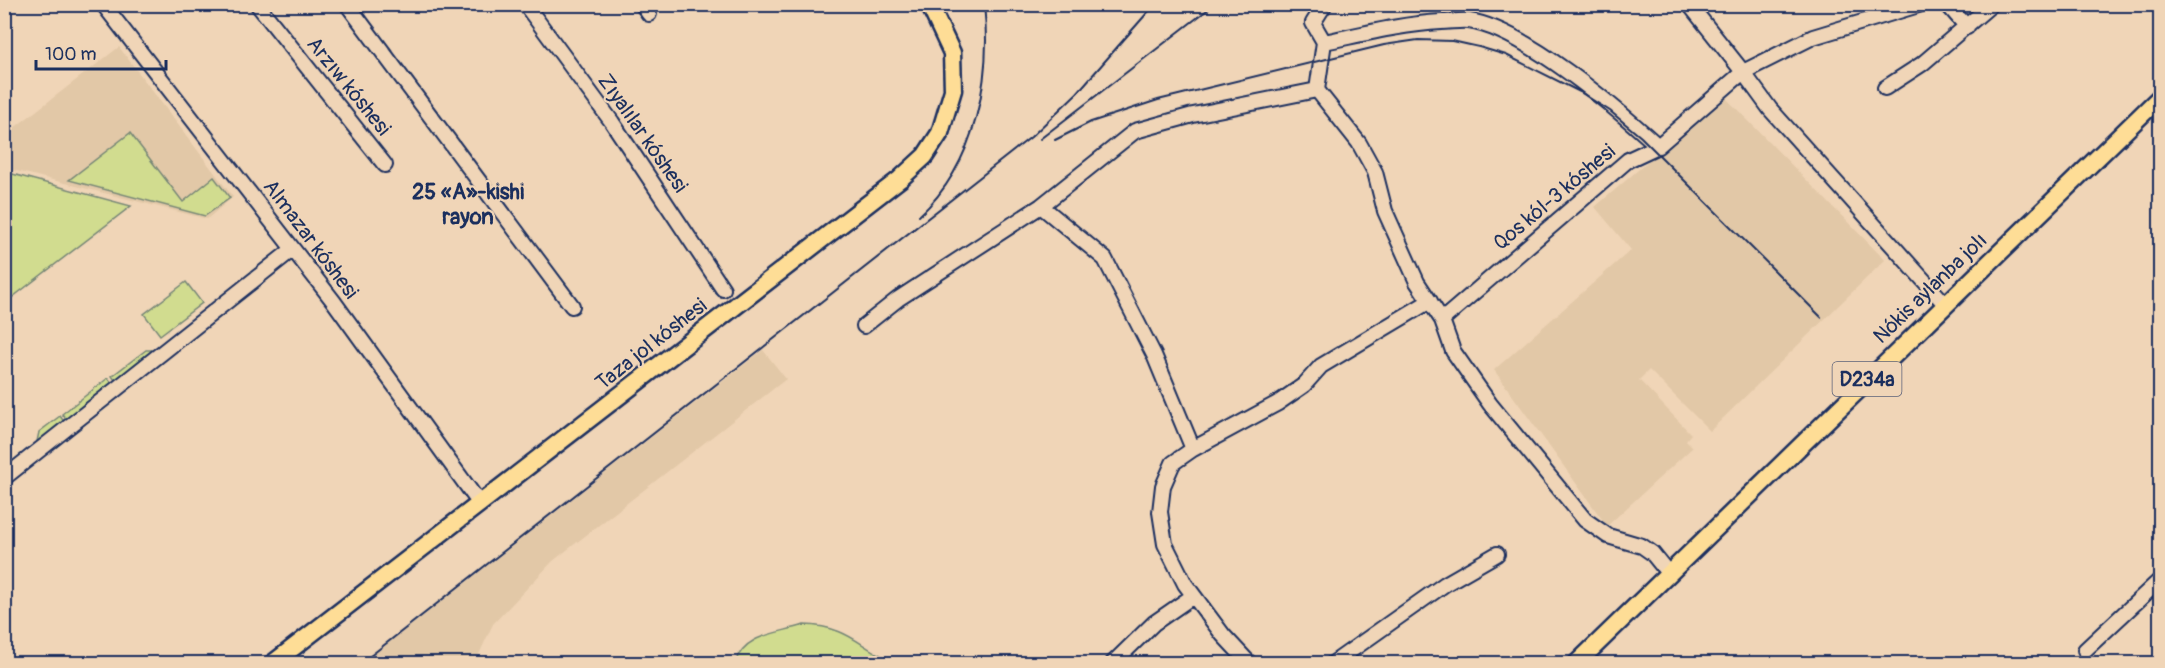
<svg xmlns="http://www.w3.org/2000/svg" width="2165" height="668" font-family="Pangolin,sans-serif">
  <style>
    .built { fill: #e2c8a7 }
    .green { fill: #d1dc8f; stroke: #768676; stroke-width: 1.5 }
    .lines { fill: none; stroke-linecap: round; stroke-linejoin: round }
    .minor-casing { stroke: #1b2f5e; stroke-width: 18 }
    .major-casing { stroke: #1b2f5e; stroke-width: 21 }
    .minor { stroke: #f0d5b7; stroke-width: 14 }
    .major { stroke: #fedd96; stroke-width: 16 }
    .rail { stroke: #1b2f5e; stroke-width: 2 }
    .labels { text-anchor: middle; stroke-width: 4.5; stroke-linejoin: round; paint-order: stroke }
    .shield { fill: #f0d5b7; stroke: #5b6179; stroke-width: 1.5 }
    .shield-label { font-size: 20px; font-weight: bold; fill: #1b2f5e }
    .street-label { font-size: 21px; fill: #1b2f5e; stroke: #f0d5b7 }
    .neighbourhood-label { font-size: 22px; font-weight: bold; fill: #1b2f5e; stroke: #f0d5b7 }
  </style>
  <rect width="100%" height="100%" fill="#f0d5b7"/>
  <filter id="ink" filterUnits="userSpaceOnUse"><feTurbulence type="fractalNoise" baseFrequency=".0167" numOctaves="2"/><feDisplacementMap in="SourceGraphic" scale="12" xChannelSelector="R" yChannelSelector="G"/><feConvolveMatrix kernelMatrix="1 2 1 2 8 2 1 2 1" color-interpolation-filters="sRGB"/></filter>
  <g filter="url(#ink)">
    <path class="built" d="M119,47L233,197L207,219L5,168V135Z
      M1724,96L1885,260L1710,431L1649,370L1639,380L1691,434L1686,440L1693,447L1607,526L1494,370L1631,250L1595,207Z
      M763,350L786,379L553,561L493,624L475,663H363Z"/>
    <path class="green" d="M130,133L183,202L214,177L230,198L205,216L69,180Z
      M5,172L131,206L5,303Z
      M186,282L202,303L160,335L144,314Z
      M146,350H154L117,383L112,376Z
      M108,378L114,385L68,421L62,414Z
      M60,416L65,423L36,446L39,432Z
      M804,625C855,626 862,654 903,663H735C745,633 778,634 804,625Z"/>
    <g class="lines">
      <g class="minor-casing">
        <path id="minor" d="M103,4L334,302L480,504
          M257,4L385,165
          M347,4L572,306
          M525,4L612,122L723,289
          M642,4L649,14
          M1689,4L1743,72L1813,37L1922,4
          M1947,4L1967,27
          M1324,42C1363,34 1402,24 1441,22C1450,22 1460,20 1469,21C1524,29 1616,108 1658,146
          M1885,88L1922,64L1992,4
          M1317,90L1359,143L1375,172L1385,211L1417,282L1442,320L1453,351L1490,404L1585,520L1608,536L1642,546L1652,553L1669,574
          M1317,90L1324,42L1313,23L1325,4
          M1041,206L1105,259L1154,355L1193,449
          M1442,320L1628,160L1658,146L1743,72L1770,109L1945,304
          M864,326L898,299L1041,206L1135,131L1193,115L1317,90
          M4,478L293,249
          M2085,650L2160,580
          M1112,664L1154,623L1193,596
          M1250,664L1223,635L1185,584L1165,544L1160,512L1163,486L1173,463L1193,449L1278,403L1304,385L1321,366L1430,301
          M1332,664L1445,584L1497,554"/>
      </g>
      <g class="major-casing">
        <path id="major" d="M272,664L900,179L925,156L940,133L953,90L952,53L929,4
          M1576,664L2160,97"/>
      </g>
      <use href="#minor" class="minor"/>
      <use href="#major" class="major"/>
      <path class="rail" d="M1040,139L1215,4
        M1055,140L1091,122L1158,100L1384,45L1418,40L1452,41L1479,47L1506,55L1580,92L1610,111L1641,137L1821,317
        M919,216C976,164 992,78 984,4
        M360,664L1031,137L1077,93L1155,4"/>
    </g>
  </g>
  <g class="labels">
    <rect class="shield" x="1832.5" y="362" width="69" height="34" rx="4.5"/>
    <g class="shield-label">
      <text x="1867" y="386">D234a</text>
    </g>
    <g class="street-label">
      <text transform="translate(349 86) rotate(51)" y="7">Arzıw kóshesi</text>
      <text transform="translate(643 133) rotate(55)" y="7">Zıyalılar kóshesi</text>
      <text transform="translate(1554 197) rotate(-40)" y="7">Qos kól-3 kóshesi</text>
      <text transform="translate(311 239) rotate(53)" y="7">Almazar kóshesi</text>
      <text transform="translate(1930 288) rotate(-44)" y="7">Nókis aylanba jolı</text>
      <text transform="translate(651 344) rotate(-38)" y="7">Taza jol kóshesi</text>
    </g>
    <g class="neighbourhood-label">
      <text x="468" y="199">25 «A»-kishi<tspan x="468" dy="25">rayon</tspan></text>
    </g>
  </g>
  <rect width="2165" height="668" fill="none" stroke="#f0d5b7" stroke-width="24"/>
  <rect x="12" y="12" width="2141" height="644" fill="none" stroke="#1b2f5e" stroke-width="2" filter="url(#ink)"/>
  <path d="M36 60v9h130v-9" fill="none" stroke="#1b2f5e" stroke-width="3"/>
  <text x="45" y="60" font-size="18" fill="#1b2f5e" stroke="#f0d5b7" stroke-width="4.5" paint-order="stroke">100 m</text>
</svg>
